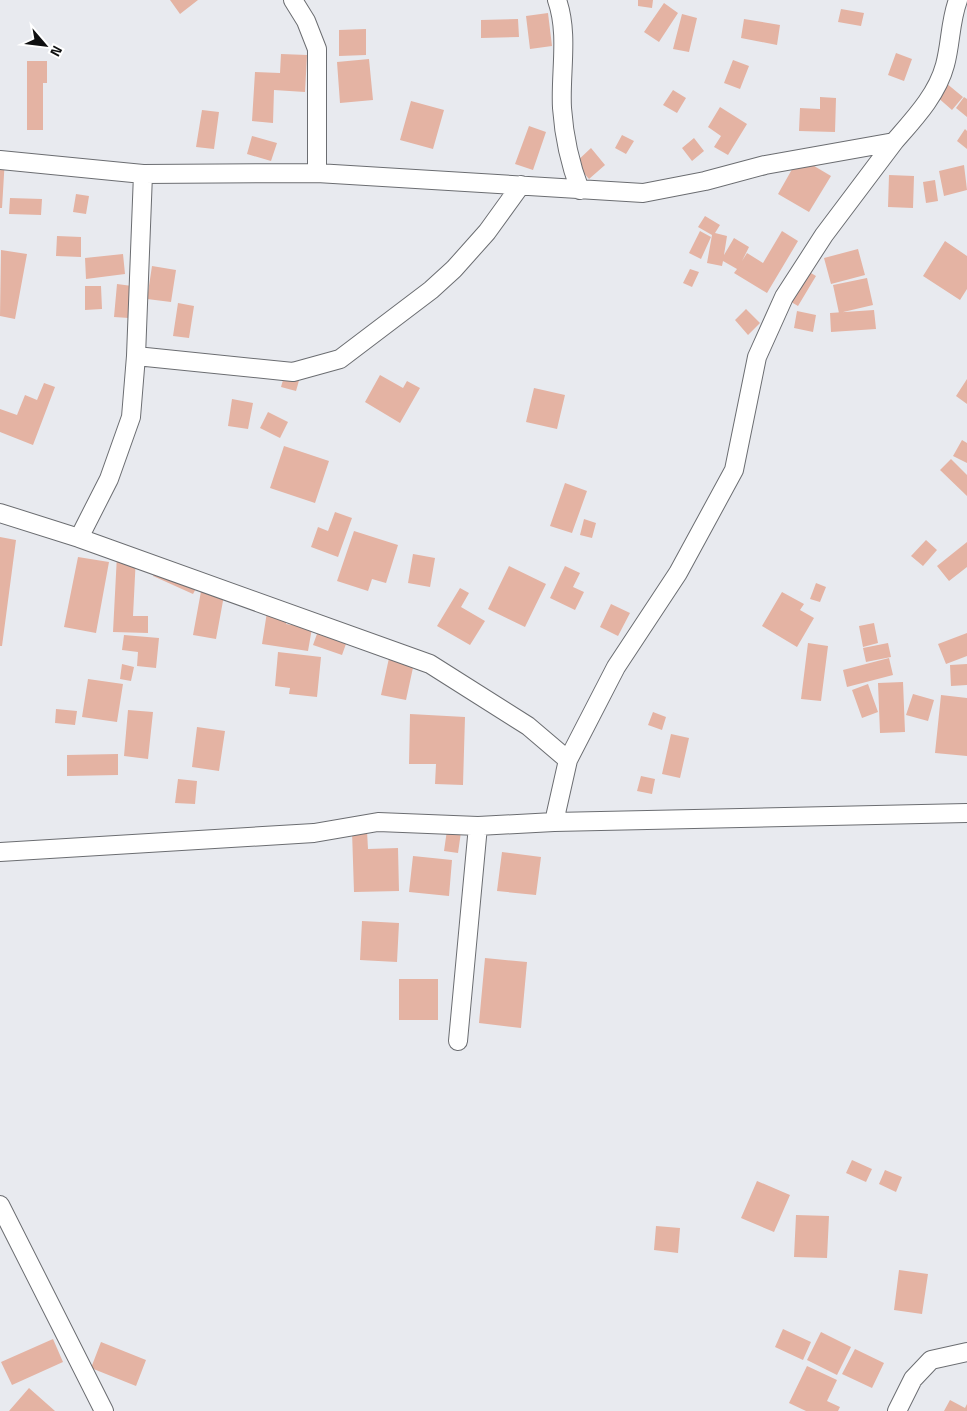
<svg xmlns="http://www.w3.org/2000/svg" width="967" height="1411" font-family="'Titillium Web',sans-serif">
  <style>
    .building { fill: #e4b3a3 }
    .lines { fill: none; stroke-linecap: round; stroke-linejoin: round }
    .minor-casing { stroke: #6b6d71; stroke-width: 20 }
    .minor { stroke: #fff; stroke-width: 18 }
  </style>
  <rect width="100%" height="100%" fill="#e8eaef"/>
  <path class="building" d="M170,0H198L180,14Z
    M638,0H653L652,8L638,6Z
    M664,3L678,13L659,42L644,32Z
    M841,9L864,13L861,26L838,22Z
    M548,13L552,46L530,49L526,16Z
    M682,14L697,18L689,52L673,49Z
    M518,19L519,37L481,38V20Z
    M744,19L780,25L777,45L741,38Z
    M366,29V55L339,56V30Z
    M896,53L912,59L904,81L888,75Z
    M281,54L307,55L305,92L274,90L273,123L252,121L255,72L280,73Z
    M369,59L373,100L340,103L337,62Z
    M733,60L749,66L740,89L724,83Z
    M27,61H47V83H43V130H27Z
    M946,83L963,97L952,110L936,96Z
    M673,90L686,98L677,113L663,105Z
    M820,97L836,98L835,132L799,131L800,108L820,109Z
    M964,97L967,99V117L956,108Z
    M411,101L444,110L433,149L400,140Z
    M720,107L747,124L728,155L714,147L721,136L708,127Z
    M202,110L219,112L214,149L196,147Z
    M529,126L546,132L533,170L515,164Z
    M965,129L967,131V149L957,141Z
    M622,135L634,141L626,154L615,148Z
    M252,136L277,143L271,161L247,154Z
    M694,138L704,151L692,161L682,148Z
    M591,148L605,165L589,179L575,163Z
    M0,157L5,158L2,208H0Z
    M799,157L831,176L809,212L778,194Z
    M964,165L967,190L944,196L939,171Z
    M889,175L914,176L913,208L888,207Z
    M935,180L938,201L926,203L923,182Z
    M76,194L89,196L86,214L73,212Z
    M10,198L42,199L41,215L9,214Z
    M705,216L720,225L715,233L727,236L724,255L734,238L749,247L742,261L747,253L763,263L782,231L798,241L767,293L734,273L737,269L723,261L722,266L707,263L712,235L698,227Z
    M700,231L711,237L701,259L689,253Z
    M57,236L81,237V257L56,256Z
    M945,241L967,256V289L960,300L923,276Z
    M858,249L865,275L831,284L824,258Z
    M1,250L27,254L15,319L0,316Z
    M123,254L125,274L86,279L85,258Z
    M152,266L176,270L171,302L147,299Z
    M799,266L816,276L798,306L781,296Z
    M690,269L699,272L692,287L683,283Z
    M867,278L873,305L839,313L833,285Z
    M117,284L132,286L129,318L114,317Z
    M85,286H101L102,309L85,310Z
    M178,303L194,306L189,338L173,336Z
    M746,309L760,323L748,335L735,320Z
    M874,310L876,329L831,332L830,313Z
    M797,311L816,315L813,332L794,328Z
    M285,373L300,377L296,391L281,387Z
    M380,375L403,388L407,381L420,388L400,423L365,402Z
    M967,379V404L956,396Z
    M44,383L55,387L33,445L0,432V409L17,415L25,395L37,400Z
    M534,388L565,395L557,429L526,422Z
    M232,399L253,403L248,429L228,426Z
    M268,412L288,422L280,438L260,428Z
    M962,440L967,443V463L953,456Z
    M284,446L329,461L315,503L270,488Z
    M951,459L967,475V496L940,470Z
    M565,483L587,491L572,533L550,526Z
    M335,512L352,518L338,557L311,547L318,527L328,531Z
    M584,519L596,523L592,538L580,535Z
    M354,531L398,545L386,583L372,579L368,591L337,581Z
    M0,537L16,540L2,646H0Z
    M926,540L937,550L923,566L911,556Z
    M967,542V567L949,581L937,566Z
    M413,554L435,558L430,587L408,583Z
    M117,555L136,556L133,616H148V633L113,632Z
    M78,557L109,562L96,633L64,627Z
    M159,562L200,581L193,594L153,576Z
    M509,566L546,584L525,627L488,609Z
    M565,566L580,573L573,587L584,592L575,610L550,598Z
    M816,583L826,587L820,602L810,599Z
    M202,586L225,590L216,639L193,635Z
    M460,588L469,593L461,607L485,621L470,645L437,626Z
    M782,592L804,604L800,610L814,618L797,647L762,626Z
    M611,604L630,613L618,636L600,627Z
    M267,612L287,615L286,624L312,628L308,651L262,644Z
    M322,620L351,630L342,655L313,645Z
    M874,623L878,643L863,647L859,626Z
    M967,633V656L946,664L938,644Z
    M124,635L159,638L156,668L137,666L138,652L122,650Z
    M808,643L828,646L821,701L801,699Z
    M888,643L891,657L866,662L863,648Z
    M278,652L321,657L317,697L289,694L290,688L275,686Z
    M389,658L414,663L406,700L381,695Z
    M889,658L893,675L847,687L843,670Z
    M122,664L134,667L131,681L120,679Z
    M967,664V685L951,686L950,665Z
    M88,679L123,684L117,722L82,717Z
    M903,682L905,732L880,733L878,683Z
    M868,684L878,712L862,718L852,690Z
    M913,694L934,700L928,721L906,715Z
    M941,695L967,698V756L935,753Z
    M56,709L77,711L75,725L55,723Z
    M128,710L153,712L148,759L124,756Z
    M653,712L666,717L662,730L648,725Z
    M410,714L465,717L463,785L435,784L436,764H409Z
    M197,727L225,731L219,771L192,767Z
    M671,734L689,738L680,778L662,774Z
    M118,754V775L67,776V755Z
    M641,776L655,779L652,794L637,791Z
    M178,779L197,781L195,804L175,803Z
    M447,830L461,832L458,853L444,851Z
    M352,831H367L368,849L398,848L399,891L354,892Z
    M502,852L541,857L536,895L497,891Z
    M413,856L452,860L449,896L409,892Z
    M362,921L399,923L397,962L360,960Z
    M485,958L527,962L521,1028L479,1023Z
    M399,979H438V1020H399Z
    M852,1160L872,1169L866,1182L846,1173Z
    M885,1170L902,1177L896,1192L879,1184Z
    M757,1181L790,1195L774,1232L741,1218Z
    M796,1215L829,1216L827,1258L794,1257Z
    M656,1226L680,1228L678,1253L654,1250Z
    M899,1270L928,1274L922,1314L894,1310Z
    M783,1329L811,1342L803,1360L775,1347Z
    M821,1332L851,1347L837,1375L807,1360Z
    M53,1339L63,1362L12,1385L1,1362Z
    M101,1342L146,1360L136,1386L91,1368Z
    M855,1349L884,1363L872,1388L842,1374Z
    M807,1366L837,1380L827,1401L840,1407L838,1411H806L789,1403Z
    M29,1388L55,1411H9Z
    M950,1400L965,1408L967,1404V1411H944Z"/>
  <g class="lines">
    <g class="minor-casing">
      <path id="minor" d="M293,0L306,21L317,49V173
        M557,0C569,34 560,73 562,108C564,136 570,164 580,190
        M0,160L143,174L317,173L643,193L705,181L765,165L894,142C914,119 937,95 945,65C951,43 950,21 958,0
        M136,356L293,372L340,359L431,290L454,269L487,232L521,185
        M0,513L79,538L430,664L528,726L568,760
        M79,538L109,479L131,417L136,356L143,174
        M554,822L568,760L616,667L678,573L734,470L757,357L784,297L824,235L894,142
        M0,852L314,833L378,822L478,826L554,822L967,813
        M458,1041L478,826
        M0,1205L104,1411
        M897,1411L913,1379L931,1360L967,1352"/>
    </g>
    <use href="#minor" class="minor"/>
  </g>
  <g transform="translate(45 45) rotate(118)" stroke="#ffffff" stroke-width="4" paint-order="stroke">
  <path d="M0-4L9 19L0 12L-9 19Z" fill="#0e0f10"/>
  <text y="-8" font-size="14" font-weight="bold" text-anchor="middle" fill="#0e0f10">N</text>
  </g>
</svg>
